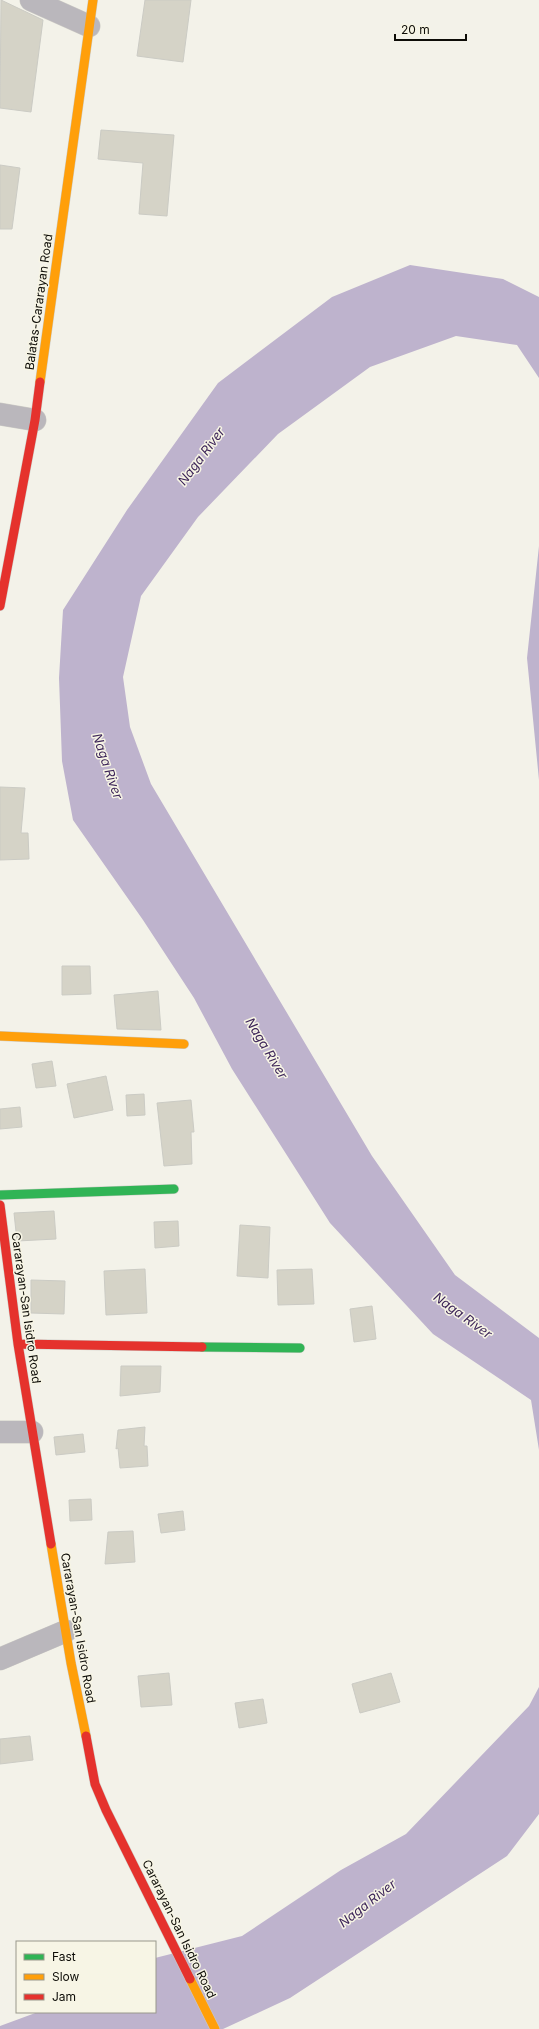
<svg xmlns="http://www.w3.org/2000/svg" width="539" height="2029" font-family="Inter,sans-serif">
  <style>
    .water { fill: #beb3cd }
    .building { fill: #d5d3c7; stroke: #cbcbc4 }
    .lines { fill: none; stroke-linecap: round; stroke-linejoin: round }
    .street-casing { stroke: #cdccc6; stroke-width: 23 }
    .fast-casing { stroke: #cdccc6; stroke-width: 10 }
    .slow-casing { stroke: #cdccc6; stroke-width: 10 }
    .jam-casing { stroke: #cdccc6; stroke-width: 10 }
    .street { stroke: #bab7bc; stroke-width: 22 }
    .fast { stroke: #30b455; stroke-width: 9 }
    .slow { stroke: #ff9f0a; stroke-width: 9 }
    .jam { stroke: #e5322d; stroke-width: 9 }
    .labels { text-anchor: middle; stroke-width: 3; stroke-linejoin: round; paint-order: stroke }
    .street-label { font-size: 12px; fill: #0d0c07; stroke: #f7f5e5 }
    .water-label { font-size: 13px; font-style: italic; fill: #3d2559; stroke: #f7f5e5 }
  </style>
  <rect width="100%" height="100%" fill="#f3f2e9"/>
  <path class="water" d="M410,265L503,279L539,297V378L517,345L456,336L370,367L278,434L198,517L141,596L123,677L130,727L151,784L372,1156L455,1275L539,1338V1450L531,1400L433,1334L330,1223L232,1069L194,998L143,920L73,820L62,761L59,678L63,610L127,510L218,383L332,297Z
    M539,546V780L527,658Z
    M539,1687V1814L507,1856L290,1998L223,2029H0V2026L38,2012H155V1958L242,1936L341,1870L406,1834L529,1706Z"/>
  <path class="building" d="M1,0L43,20L31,112L0,108Z
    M145,0H191L183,62L137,56Z
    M101,130L174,135L167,216L139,214L143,163L98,159Z
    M0,165L20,168L12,229H0Z
    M0,787L25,788L21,833H28L29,859L0,860Z
    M62,966H90L91,994L62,995Z
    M158,991L161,1030L117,1029L114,995Z
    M52,1061L56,1086L36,1088L32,1064Z
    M106,1076L113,1110L74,1118L67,1084Z
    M144,1094L145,1115L127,1116L126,1095Z
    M191,1100L194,1132H191L192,1164L164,1166L157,1103Z
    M20,1107L22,1127L0,1129V1109Z
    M54,1211L56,1239L17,1241L14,1213Z
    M178,1221L179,1246L155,1248L154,1222Z
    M240,1225L270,1227L268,1278L237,1276Z
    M145,1269L147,1313L106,1315L104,1271Z
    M312,1269L314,1304L278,1305L277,1270Z
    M31,1280L65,1281L64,1314L31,1313Z
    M372,1306L376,1339L354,1342L350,1309Z
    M121,1366H161L160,1392L120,1396Z
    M145,1427L144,1446H147L148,1466L120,1468L118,1448L116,1449L118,1430Z
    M83,1434L85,1452L56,1455L54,1437Z
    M91,1499L92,1520L70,1521L69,1500Z
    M183,1511L185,1530L161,1533L158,1514Z
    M133,1531L135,1562L105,1564L108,1532Z
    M169,1673L172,1705L141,1707L138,1676Z
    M391,1673L400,1702L360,1713L352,1684Z
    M263,1699L267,1723L239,1728L235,1703Z
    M30,1736L33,1760L0,1764V1739Z"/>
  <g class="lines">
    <g class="street-casing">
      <path id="street" d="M31,0L89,26
        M0,414L35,420
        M0,1432H32
        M0,1659L66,1631"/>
    </g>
    <g class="fast-casing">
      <path id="fast" d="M0,1195L174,1189
        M202,1347L300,1348"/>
    </g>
    <g class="slow-casing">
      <path id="slow" d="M40,382L93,0
        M0,1036L184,1044
        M51,1544L71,1663L86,1736
        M190,1979L215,2029"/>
    </g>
    <g class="jam-casing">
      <path id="jam" d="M0,606L35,420L40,382
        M0,1205L18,1344L51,1544
        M18,1344L202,1347
        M86,1736L95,1784L106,1810L190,1979"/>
    </g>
    <use href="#street" class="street"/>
    <use href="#fast" class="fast"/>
    <use href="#slow" class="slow"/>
    <use href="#jam" class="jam"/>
  </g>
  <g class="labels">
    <g class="street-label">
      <text transform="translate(39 302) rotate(-82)" y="4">Balatas-Cararayan Road</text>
      <text transform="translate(26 1308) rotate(82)" y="4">Cararayan-San Isidro Road</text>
      <text transform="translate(78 1628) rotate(80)" y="4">Cararayan-San Isidro Road</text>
      <text transform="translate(179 1929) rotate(64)" y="4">Cararayan-San Isidro Road</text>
    </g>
    <g class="water-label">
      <text transform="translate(201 456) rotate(-53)" y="5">Naga River</text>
      <text transform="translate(108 766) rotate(71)" y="5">Naga River</text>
      <text transform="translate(267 1048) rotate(59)" y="5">Naga River</text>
      <text transform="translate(463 1315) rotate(36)" y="5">Naga River</text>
      <text transform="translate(367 1903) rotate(-38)" y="5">Naga River</text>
    </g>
  </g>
  <rect x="16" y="1941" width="140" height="72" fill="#f7f5e5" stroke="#99988c"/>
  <rect x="24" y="1954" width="20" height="6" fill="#30b455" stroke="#99988c"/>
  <text x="52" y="1961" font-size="12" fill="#0d0c07">Fast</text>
  <rect x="24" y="1974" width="20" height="6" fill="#ff9f0a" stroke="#99988c"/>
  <text x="52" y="1981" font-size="12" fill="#0d0c07">Slow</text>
  <rect x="24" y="1994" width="20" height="6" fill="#e5322d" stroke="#99988c"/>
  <text x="52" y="2001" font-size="12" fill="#0d0c07">Jam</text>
  <path d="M395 34v6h71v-6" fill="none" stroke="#0d0c07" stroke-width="2"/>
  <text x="401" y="34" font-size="12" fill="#0d0c07" stroke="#f7f5e5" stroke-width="3" paint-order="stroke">20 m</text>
</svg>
